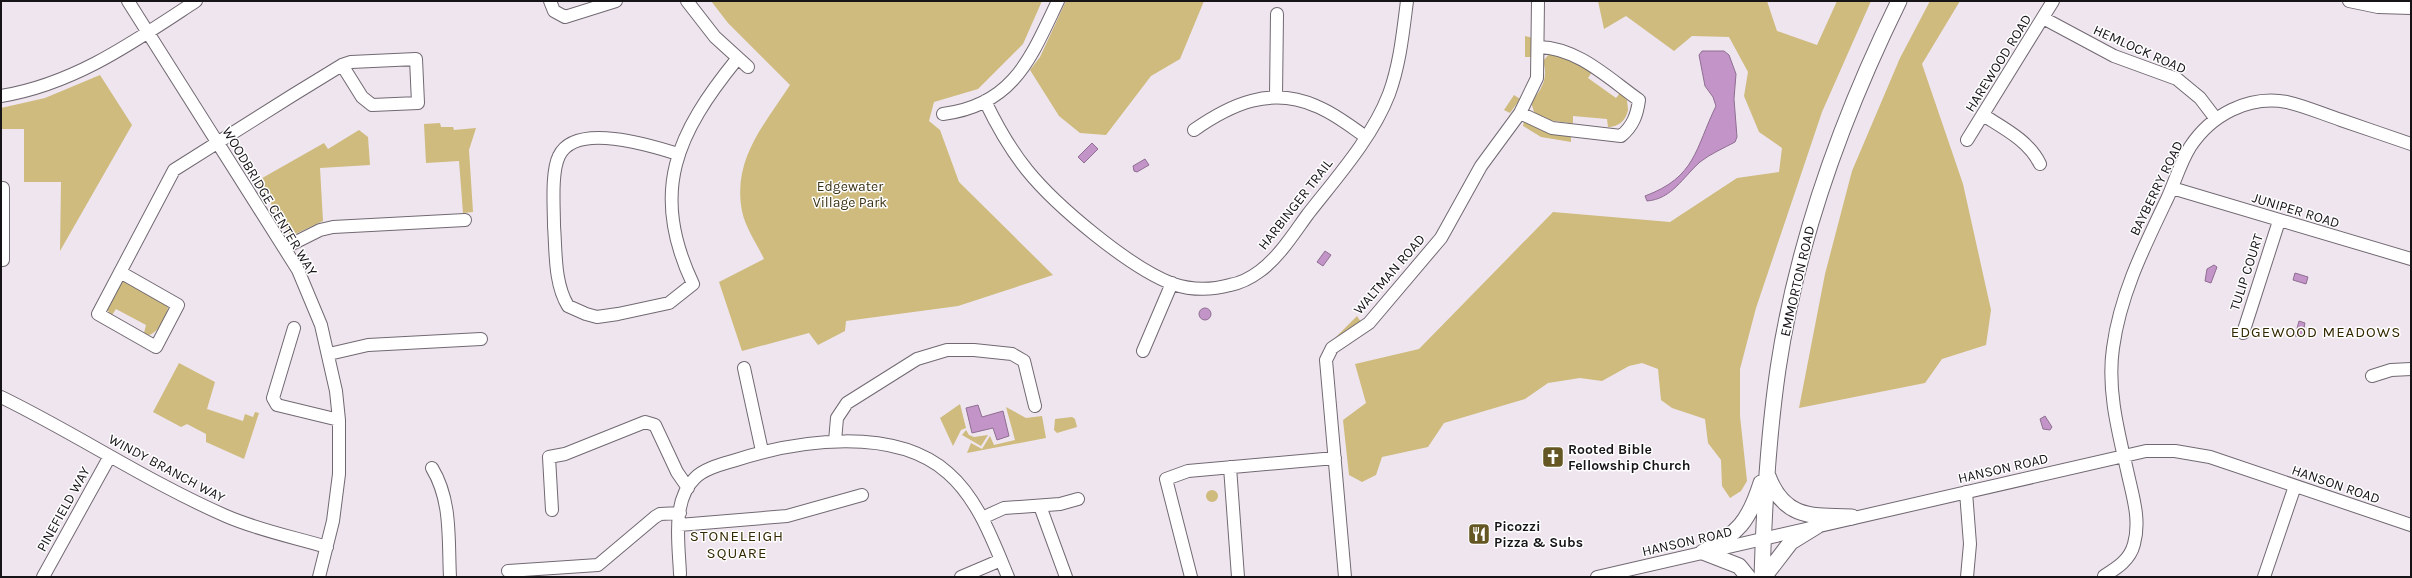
<svg xmlns="http://www.w3.org/2000/svg" width="2412" height="578" font-family="Karla,sans-serif">
  <style>
    .green { fill: #cebb7d }
    .water { fill: #c294c7; stroke: #8f6e92 }
    .lines { fill: none; stroke-linecap: round; stroke-linejoin: round }
    .minor-casing { stroke: #716972; stroke-width: 14 }
    .major-casing { stroke: #716972; stroke-width: 17 }
    .minor { stroke: #fff; stroke-width: 12 }
    .major { stroke: #fff; stroke-width: 15 }
    .labels { text-anchor: middle; stroke-width: 3; stroke-linejoin: round; paint-order: stroke }
    .street-label { font-size: 14px; fill: #171418; stroke: #fff }
    .park-label { font-size: 14px; fill: #3b3214; stroke: #fff }
    .poi-label { font-size: 14px; font-weight: bold; fill: #171418; stroke: #fff; text-anchor: start }
    .neighbourhood-label { font-size: 15px; letter-spacing: 1px; fill: #332800; stroke: #fff }
  </style>
  <rect width="100%" height="100%" fill="#efe5ef"/>
  <path class="green" d="M711,1H1042L1023,44L978,89L934,102L929,121L940,130L959,182L1053,275L958,306L846,321L845,331L818,345L809,333L742,351L719,282L764,259C757,244 745,227 742,211C732,159 765,124 790,85L728,23Z
    M1066,1H1204L1180,59L1151,76L1106,135L1080,133L1059,116L1030,70L1040,57Z
    M1598,1H1767L1777,31L1817,45L1837,1H1871L1822,112L1756,308L1740,369V416L1747,481L1741,491L1730,498L1722,486L1721,460L1708,443L1705,419L1672,408L1661,400L1658,369L1642,363L1629,366L1602,381L1580,378L1548,383L1525,399L1444,423L1428,447L1382,457L1376,475L1362,482L1349,475L1343,420L1366,403L1355,364L1419,349L1553,212L1670,222L1737,178L1779,172L1782,148L1759,132L1744,96L1748,72L1729,37L1692,36L1674,51L1626,16L1604,29Z
    M1930,1H1960L1922,64L1963,184L1991,310L1986,345L1942,359L1925,383L1799,408L1825,274L1852,171L1900,58Z
    M1525,36L1533,38L1532,57H1525Z
    M1551,52L1559,53L1592,72L1588,78L1616,98L1620,93L1627,100L1628,110C1626,120 1619,127 1608,127L1607,119L1573,116V123H1570L1547,120L1534,112L1531,102C1541,90 1549,78 1543,61Z
    M100,75L132,125L60,251L61,182H24V129H1V108L45,98Z
    M1514,95L1520,99L1510,113L1504,110Z
    M1524,121L1544,130L1571,136V142L1541,137L1523,126Z
    M440,123L441,127H453L454,130L476,128L469,150L473,212L463,213L459,161L426,163L424,124Z
    M359,130L368,137L370,165L320,168L323,221L291,236L257,181L324,143L328,149Z
    M123,281L168,306C168,315 158,333 149,335L144,333L146,325L116,309L112,315L107,310L119,282Z
    M1357,316L1361,322L1332,341Z
    M179,363L215,382L207,409L243,421L245,414L253,417L255,412L259,413L244,459L206,442V434L187,424L181,427L153,412Z
    M960,404L966,428L961,430L953,446L940,418Z
    M1006,407L1026,418L1042,416L1046,438L967,453L971,443L982,449L990,436L994,445L1015,440Z
    M1072,417L1075,419L1077,427L1057,433L1054,430L1055,419Z
    M966,430L969,435L974,437L988,435L981,446L962,435Z
    M1206 496a6 6 0 1 1 12 0a6 6 0 1 1-12 0Z"/>
  <path class="water" d="M1702,51H1724L1729,55L1736,74L1734,99L1737,137L1735,142C1724,148 1710,154 1700,162C1683,177 1672,199 1647,201L1645,196C1696,177 1695,149 1716,106L1713,97L1705,86L1699,55Z
    M1092,143L1098,149L1084,163L1078,157Z
    M1145,159L1149,165L1137,172L1134,171L1133,166Z
    M1325,251L1331,255L1323,266L1317,262Z
    M2214,265L2217,267L2211,283L2205,281L2207,269Z
    M2295,273L2308,277L2306,284L2293,280Z
    M1199 314a6 6 0 1 1 12 0a6 6 0 1 1-12 0Z
    M2299,321L2305,323L2302,337L2295,336Z
    M978,405L982,417L1003,411L1009,436L997,440L993,428L972,433L966,408Z
    M2045,416L2052,427L2050,430L2043,429L2040,419Z"/>
  <g class="lines">
    <g class="minor-casing">
      <path id="minor" d="M128,1L298,270L321,325L336,391L339,420V474L333,521L319,577
        M550,1L554,11L565,17L616,1
        M687,1L715,37L748,67
        M2349,1L2378,7L2411,8
        M2043,18L2114,56L2177,79L2200,98L2216,119
        M1,96C75,84 135,41 196,1
        M1276,96L1277,14
        M985,101C997,126 1010,149 1027,170C1056,206 1130,268 1173,284C1191,290 1212,290 1230,285C1241,283 1252,277 1260,271C1280,256 1294,233 1308,214C1337,177 1372,138 1389,94C1400,64 1403,32 1407,1
        M1520,113L1552,128L1621,136C1633,126 1637,115 1639,100C1608,78 1578,48 1539,47
        M943,114C1014,105 1031,57 1058,1
        M1983,115C2005,129 2029,141 2040,164
        M1194,130C1231,104 1271,86 1316,106C1334,113 1350,126 1366,137
        M1967,140L2053,1
        M678,154C650,145 575,122 559,156C551,172 554,208 554,226C556,251 554,283 568,306L586,314L597,317L618,314L669,303L693,284C649,191 677,133 737,59
        M1,188H3V260H1
        M2172,188L2411,259
        M284,248L320,230L333,227L465,220
        M120,272L178,305L156,347L98,314L174,170L293,95L342,65L351,62L416,59L418,103L372,105L362,97L342,65
        M294,328L273,398L277,405L339,420
        M2243,333L2279,221
        M1143,351L1172,283
        M329,354L368,345L481,339
        M744,368L762,451
        M2372,376L2391,370L2411,369
        M1,397C77,434 148,482 226,516C258,530 293,537 327,547
        M835,441L837,418L847,403L917,359L947,350H974L1012,354L1024,361L1035,406
        M1230,467L1238,577
        M432,468C452,501 448,539 450,577
        M1966,492L1970,544L1967,577
        M1040,506L1066,577
        M552,510L549,457L565,454L645,422L655,425L677,472L688,488
        M982,518L1004,508L1060,504L1078,499
        M679,525L787,516L862,495
        M508,571L598,565L655,517L660,514L680,513
        M680,574C679,545 671,501 695,478C705,468 723,464 736,460C798,440 895,426 948,473C978,499 993,541 1008,577
        M2104,576C2117,568 2130,560 2134,544C2141,519 2132,494 2127,470C2118,431 2107,389 2113,348C2120,295 2144,247 2167,199C2175,182 2180,163 2190,147C2211,115 2248,95 2287,102C2305,106 2323,114 2341,120C2364,128 2388,136 2411,144
        M43,577L110,456
        M961,577L1001,560
        M1191,577L1166,479L1188,471L1335,458
        M1345,577L1326,360L1332,348L1369,323L1441,238L1481,166L1520,113L1537,78L1538,1
        M1597,577L2146,451H2175L2210,457L2411,525
        M2264,577L2295,486"/>
    </g>
    <g class="major-casing">
      <path id="major" d="M1768,476C1784,519 1812,516 1852,517
        M1703,552C1738,534 1749,521 1761,483
        M1703,552L1739,566L1748,577
        M1762,577C1764,508 1768,438 1778,369C1797,241 1842,117 1899,1
        M1764,577L1791,542L1817,526"/>
    </g>
    <use href="#minor" class="minor"/>
    <use href="#major" class="major"/>
  </g>
  <defs>
    <g id="church-square" transform="scale(1.15)"><rect x="-9" y="-9" width="18" height="18" rx="4" fill="#655724" stroke="#fff"/><path d="M-1.2-6h2.4v3.5h3.3v2.4h-3.3V6h-2.4V-.1h-3.3v-2.4h3.3Z" fill="#fff"/></g>
    <g id="restaurant-square" transform="scale(1.15)"><rect x="-9" y="-9" width="18" height="18" rx="4" fill="#655724" stroke="#fff"/><path d="M-5-6h1v4h1v-4h1v4h1v-4h1v5L-1.5 .5V6h-2V.5L-5-1ZM5-6V6H3V1.5H1.5Q1.5-4 5-6Z" fill="#fff"/></g>
  </defs>
  <g fill-rule="evenodd">
    <use href="#church-square" x="1553" y="457"/>
    <use href="#restaurant-square" x="1479" y="534"/>
  </g>
  <g class="labels">
    <g class="street-label">
      <text transform="translate(2140 49) rotate(24)" y="5">HEMLOCK ROAD</text>
      <text transform="translate(1998 63) rotate(-58)" y="5">HAREWOOD ROAD</text>
      <text transform="translate(2156 188) rotate(-64)" y="5">BAYBERRY ROAD</text>
      <text transform="translate(270 201) rotate(59)" y="5">WOODBRIDGE CENTER WAY</text>
      <text transform="translate(1295 204) rotate(-52)" y="5">HARBINGER TRAIL</text>
      <text transform="translate(2296 210) rotate(17)" y="5">JUNIPER ROAD</text>
      <text transform="translate(2246 272) rotate(-72)" y="5">TULIP COURT</text>
      <text transform="translate(1389 274) rotate(-49)" y="5">WALTMAN ROAD</text>
      <text transform="translate(1797 281) rotate(-77)" y="5">EMMORTON ROAD</text>
      <text transform="translate(167 468) rotate(28)" y="5">WINDY BRANCH WAY</text>
      <text transform="translate(2003 468) rotate(-13)" y="5">HANSON ROAD</text>
      <text transform="translate(2336 484) rotate(19)" y="5">HANSON ROAD</text>
      <text transform="translate(63 509) rotate(-61)" y="5">PINEFIELD WAY</text>
      <text transform="translate(1687 541) rotate(-13)" y="5">HANSON ROAD</text>
    </g>
    <g class="park-label">
      <text x="850" y="191">Edgewater<tspan x="850" dy="16">Village Park</tspan></text>
    </g>
    <g class="poi-label">
      <text x="1568" y="454">Rooted Bible<tspan x="1568" dy="16">Fellowship Church</tspan></text>
      <text x="1494" y="531">Picozzi<tspan x="1494" dy="16">Pizza &amp; Subs</tspan></text>
    </g>
    <g class="neighbourhood-label">
      <text x="2316" y="337">EDGEWOOD MEADOWS</text>
      <text x="737" y="541">STONELEIGH<tspan x="737" dy="17">SQUARE</tspan></text>
    </g>
  </g>
  <rect width="2412" height="578" fill="none" stroke="#171418" stroke-width="4"/>
</svg>
